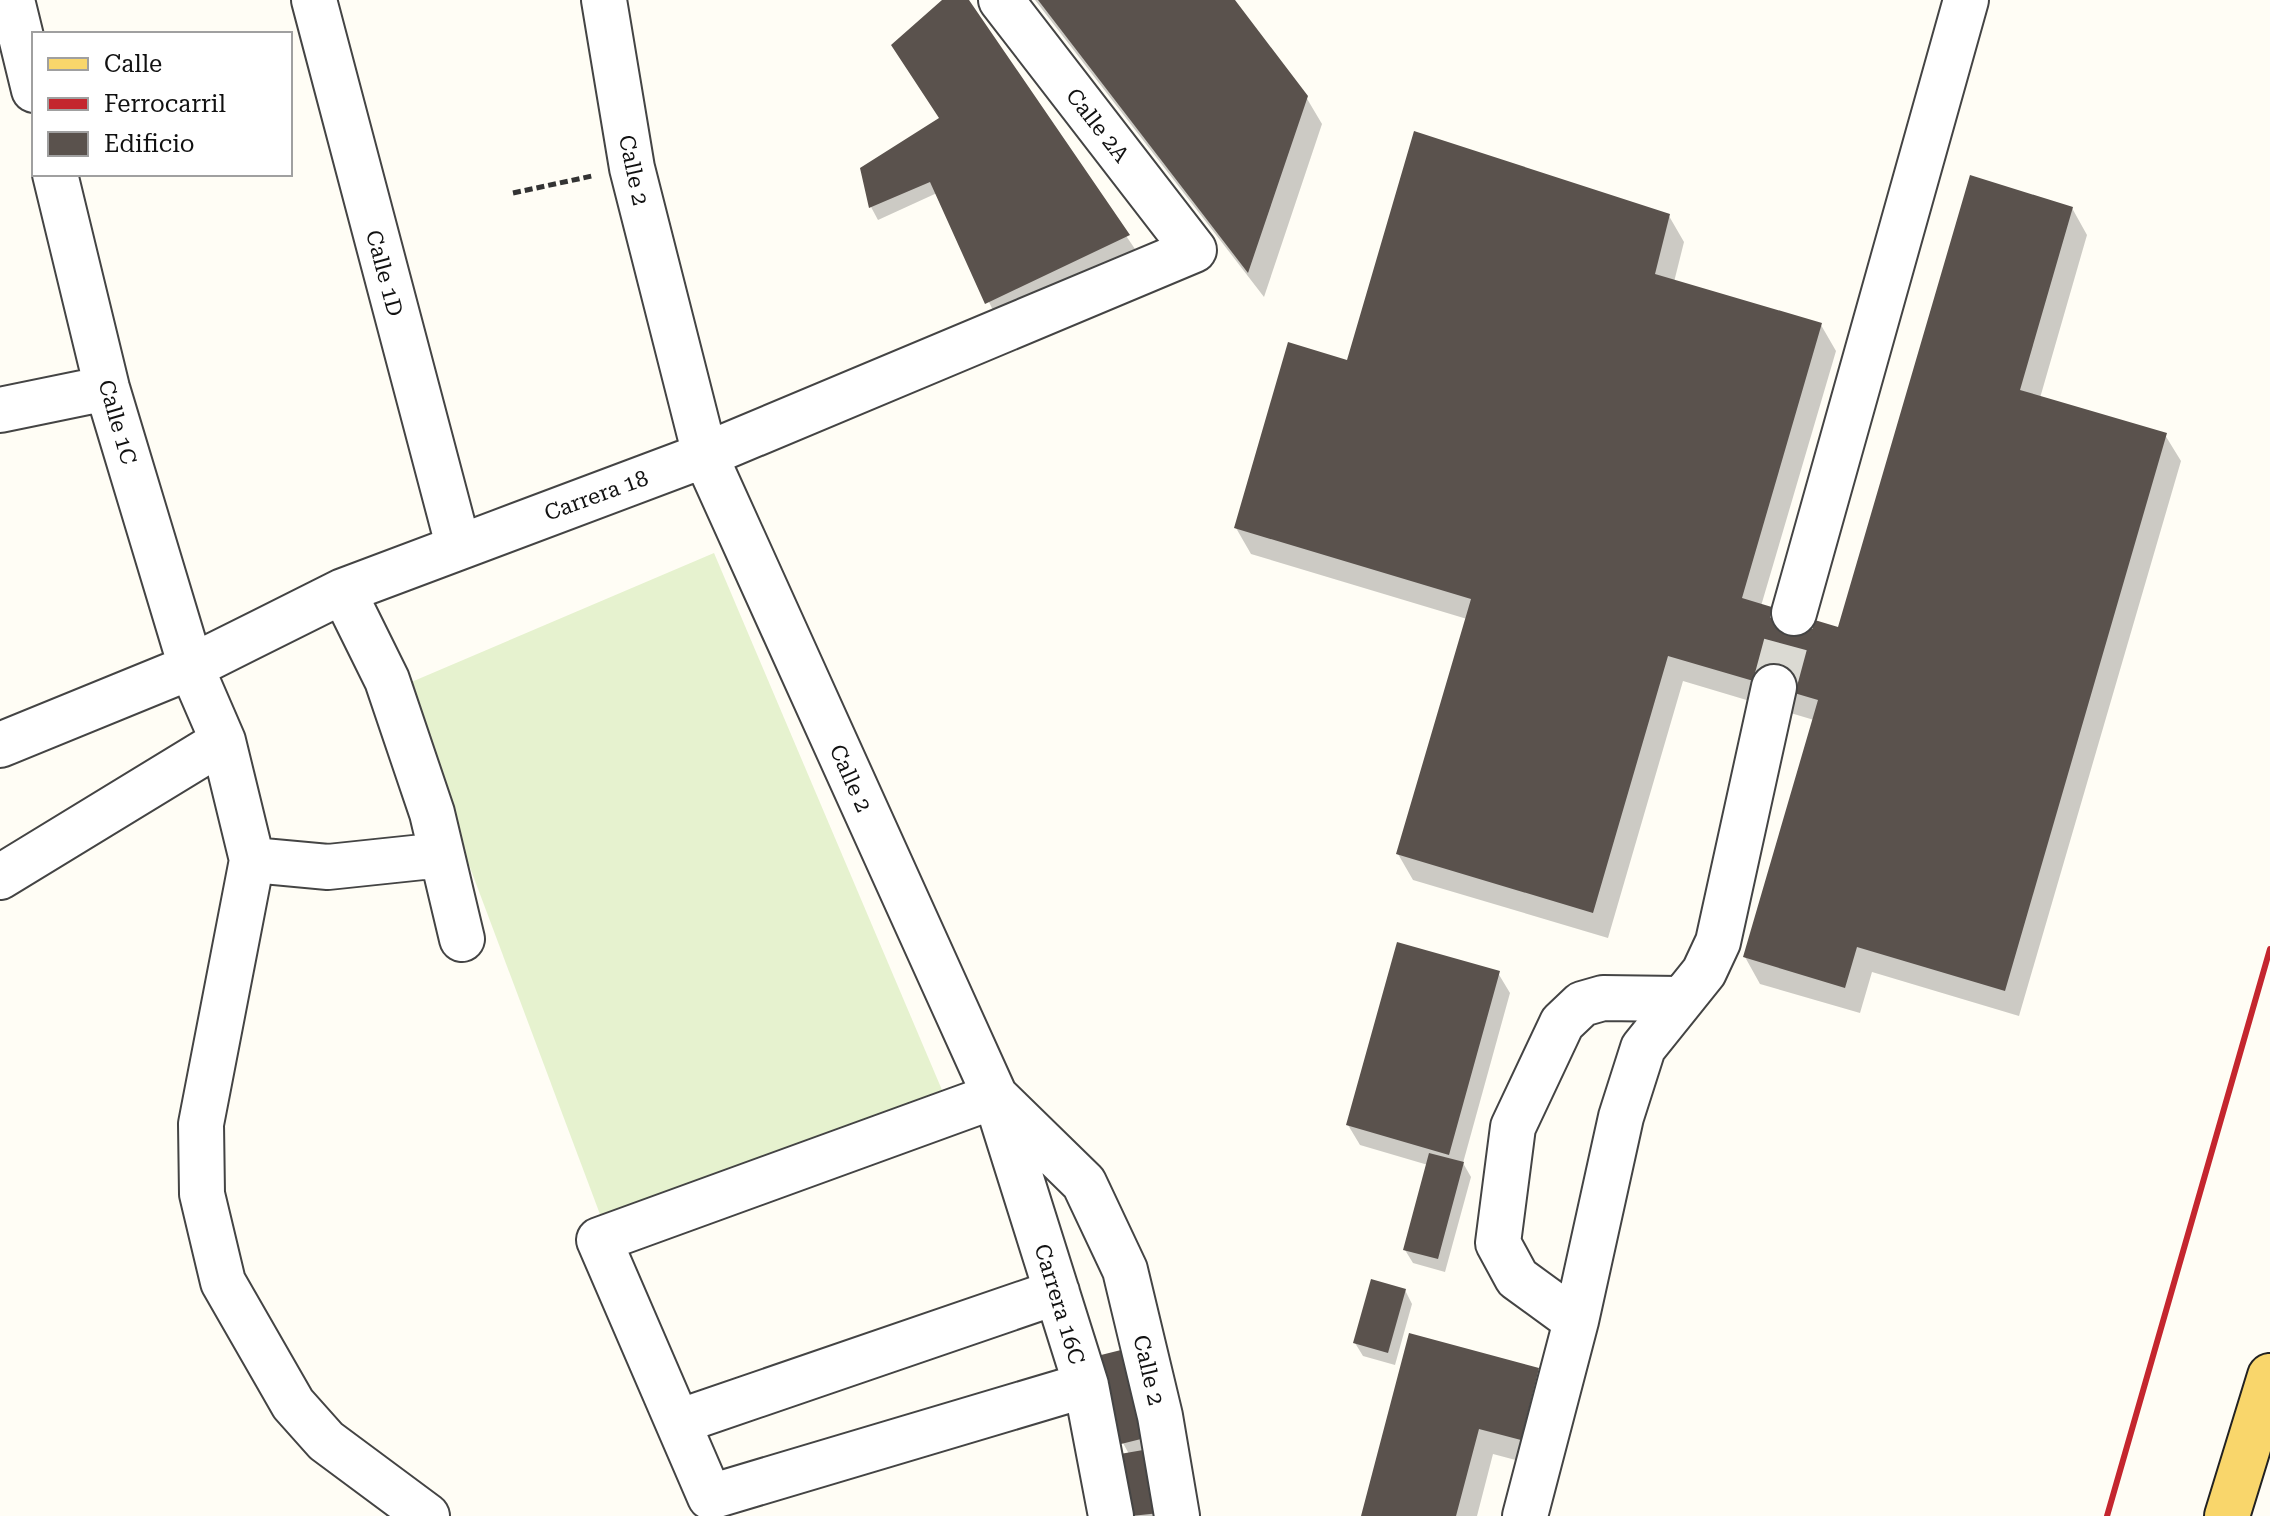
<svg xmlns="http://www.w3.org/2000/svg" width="2270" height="1516" font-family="'Roboto Serif',serif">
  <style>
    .pitch { fill: #e6f2cf }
    .shadow { fill: #0003 }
    .building { fill: #5a524d }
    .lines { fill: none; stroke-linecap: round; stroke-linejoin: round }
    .minor-tunnel { stroke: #dbdad3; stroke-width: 44; stroke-dasharray: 44 22; stroke-linecap: butt }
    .minor-casing { stroke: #444; stroke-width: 48 }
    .major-casing { stroke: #222; stroke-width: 48 }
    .path { stroke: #333; stroke-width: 5; stroke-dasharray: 8 4; stroke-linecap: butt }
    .minor { stroke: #fff; stroke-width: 44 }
    .major { stroke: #f9d66b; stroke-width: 44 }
    .rail { stroke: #c4262e; stroke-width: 6 }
    .labels { text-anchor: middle; stroke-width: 8; stroke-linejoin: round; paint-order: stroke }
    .street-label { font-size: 22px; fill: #111; stroke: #fff }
  </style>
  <rect width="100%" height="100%" fill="#fffdf5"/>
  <path class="pitch" d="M714,553L942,1090L604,1225L402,686Z"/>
  <path class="shadow" d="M945,0H966L1135,249L1072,279L999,323L937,193L878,220L871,207L862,169L940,119Z
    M1035,0H1232L1306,97L1322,124L1264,297Z
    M2072,208L2087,235L2040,398L2165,435L2181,461L2019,1016L1872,972L1860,1013L1760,984L1745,957L1814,720L1683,681L1608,938L1413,880L1398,854L1467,619L1251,554L1236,528L1348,362L1669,216L1684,242L1674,282L1821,325L1836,351L1761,606L1840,629Z
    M1498,973L1510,993L1463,1163L1471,1177L1445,1272L1413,1263L1405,1250L1428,1165L1360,1145L1348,1125Z
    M1405,1290L1412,1304L1395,1365L1363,1356L1355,1343Z
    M1120,1352L1128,1365L1162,1516H1133L1122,1456L1129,1454L1123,1443Z
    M1538,1369L1553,1396L1535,1465L1493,1454L1477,1516H1363Z"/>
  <path class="building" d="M942,0H969L1130,235L985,304L930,182L869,208L860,168L939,118L891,45Z
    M1038,0H1235L1308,96L1248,273Z
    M1414,131L1670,214L1655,274L1822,323L1742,598L1838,627L1970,175L2073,207L2020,390L2167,433L2005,991L1857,947L1845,988L1743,957L1818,700L1668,656L1593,913L1396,854L1471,599L1234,528L1288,342L1347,360Z
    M1397,942L1500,971L1449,1155L1346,1125Z
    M1429,1153L1464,1162L1438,1259L1403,1250Z
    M1371,1279L1406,1289L1388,1353L1353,1343Z
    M1409,1333L1539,1368L1521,1440L1479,1429L1456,1516H1361Z
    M1121,1350L1145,1438L1121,1444L1097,1356Z
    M1149,1449L1160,1513L1131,1516L1120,1454Z"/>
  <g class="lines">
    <path class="minor-tunnel" d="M1774,687L1794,613"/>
    <g class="minor-casing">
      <path id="minor" d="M12,0L34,90
        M314,0L458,545
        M604,0L632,168L705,455L995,1096L1084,1183L1125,1270L1160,1416L1177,1516
        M55,174L107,388L191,667L223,741L252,860L201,1124L202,1194L223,1282L293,1404L326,1441L427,1516
        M0,410L107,388
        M343,591L387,680L432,813L462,939
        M1794,613L1966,0
        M0,745L191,667L343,591L705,455L1194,250L1001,0
        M252,860L328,867L442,855
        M0,877L223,741
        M995,1096L599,1240L710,1497L1086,1385
        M997,1102L1086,1385L1111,1516
        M1576,1321L1517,1278L1498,1243L1513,1127L1562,1023L1582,1004L1603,998L1679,999
        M678,1422L1057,1292
        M1525,1516L1576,1321L1621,1117L1643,1048L1704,972L1718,942L1774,687"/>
    </g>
    <g class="major-casing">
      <path id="major" d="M2227,1516L2270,1376"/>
    </g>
    <path class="path" d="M513,193L592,176"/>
    <use href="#minor" class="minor"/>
    <use href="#major" class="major"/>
    <path class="rail" d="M2107,1516L2270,949"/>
  </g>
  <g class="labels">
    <g class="street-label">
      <text transform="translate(1098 125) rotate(52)" y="8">Calle 2A</text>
      <text transform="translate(634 170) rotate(78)" y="8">Calle 2</text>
      <text transform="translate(385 273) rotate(75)" y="8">Calle 1D</text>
      <text transform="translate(118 422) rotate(74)" y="8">Calle 1C</text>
      <text transform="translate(596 495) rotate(-20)" y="8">Carrera 18</text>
      <text transform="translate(851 778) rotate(66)" y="8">Calle 2</text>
      <text transform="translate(1060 1304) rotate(73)" y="8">Carrera 16C</text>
      <text transform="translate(1149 1370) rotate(77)" y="8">Calle 2</text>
    </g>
  </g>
  <rect x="32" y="32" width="260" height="144" fill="#ffffff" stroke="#a0a0a0" stroke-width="2"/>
  <rect x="48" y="58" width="40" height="12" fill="#f9d66b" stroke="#a0a0a0" stroke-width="2"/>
  <text x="104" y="72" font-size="24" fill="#111111">Calle</text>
  <rect x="48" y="98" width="40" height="12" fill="#c4262e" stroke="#a0a0a0" stroke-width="2"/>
  <text x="104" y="112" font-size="24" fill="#111111">Ferrocarril</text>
  <rect x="48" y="132" width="40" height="24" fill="#5a524d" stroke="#a0a0a0" stroke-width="2"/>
  <text x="104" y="152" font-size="24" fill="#111111">Edificio</text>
</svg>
